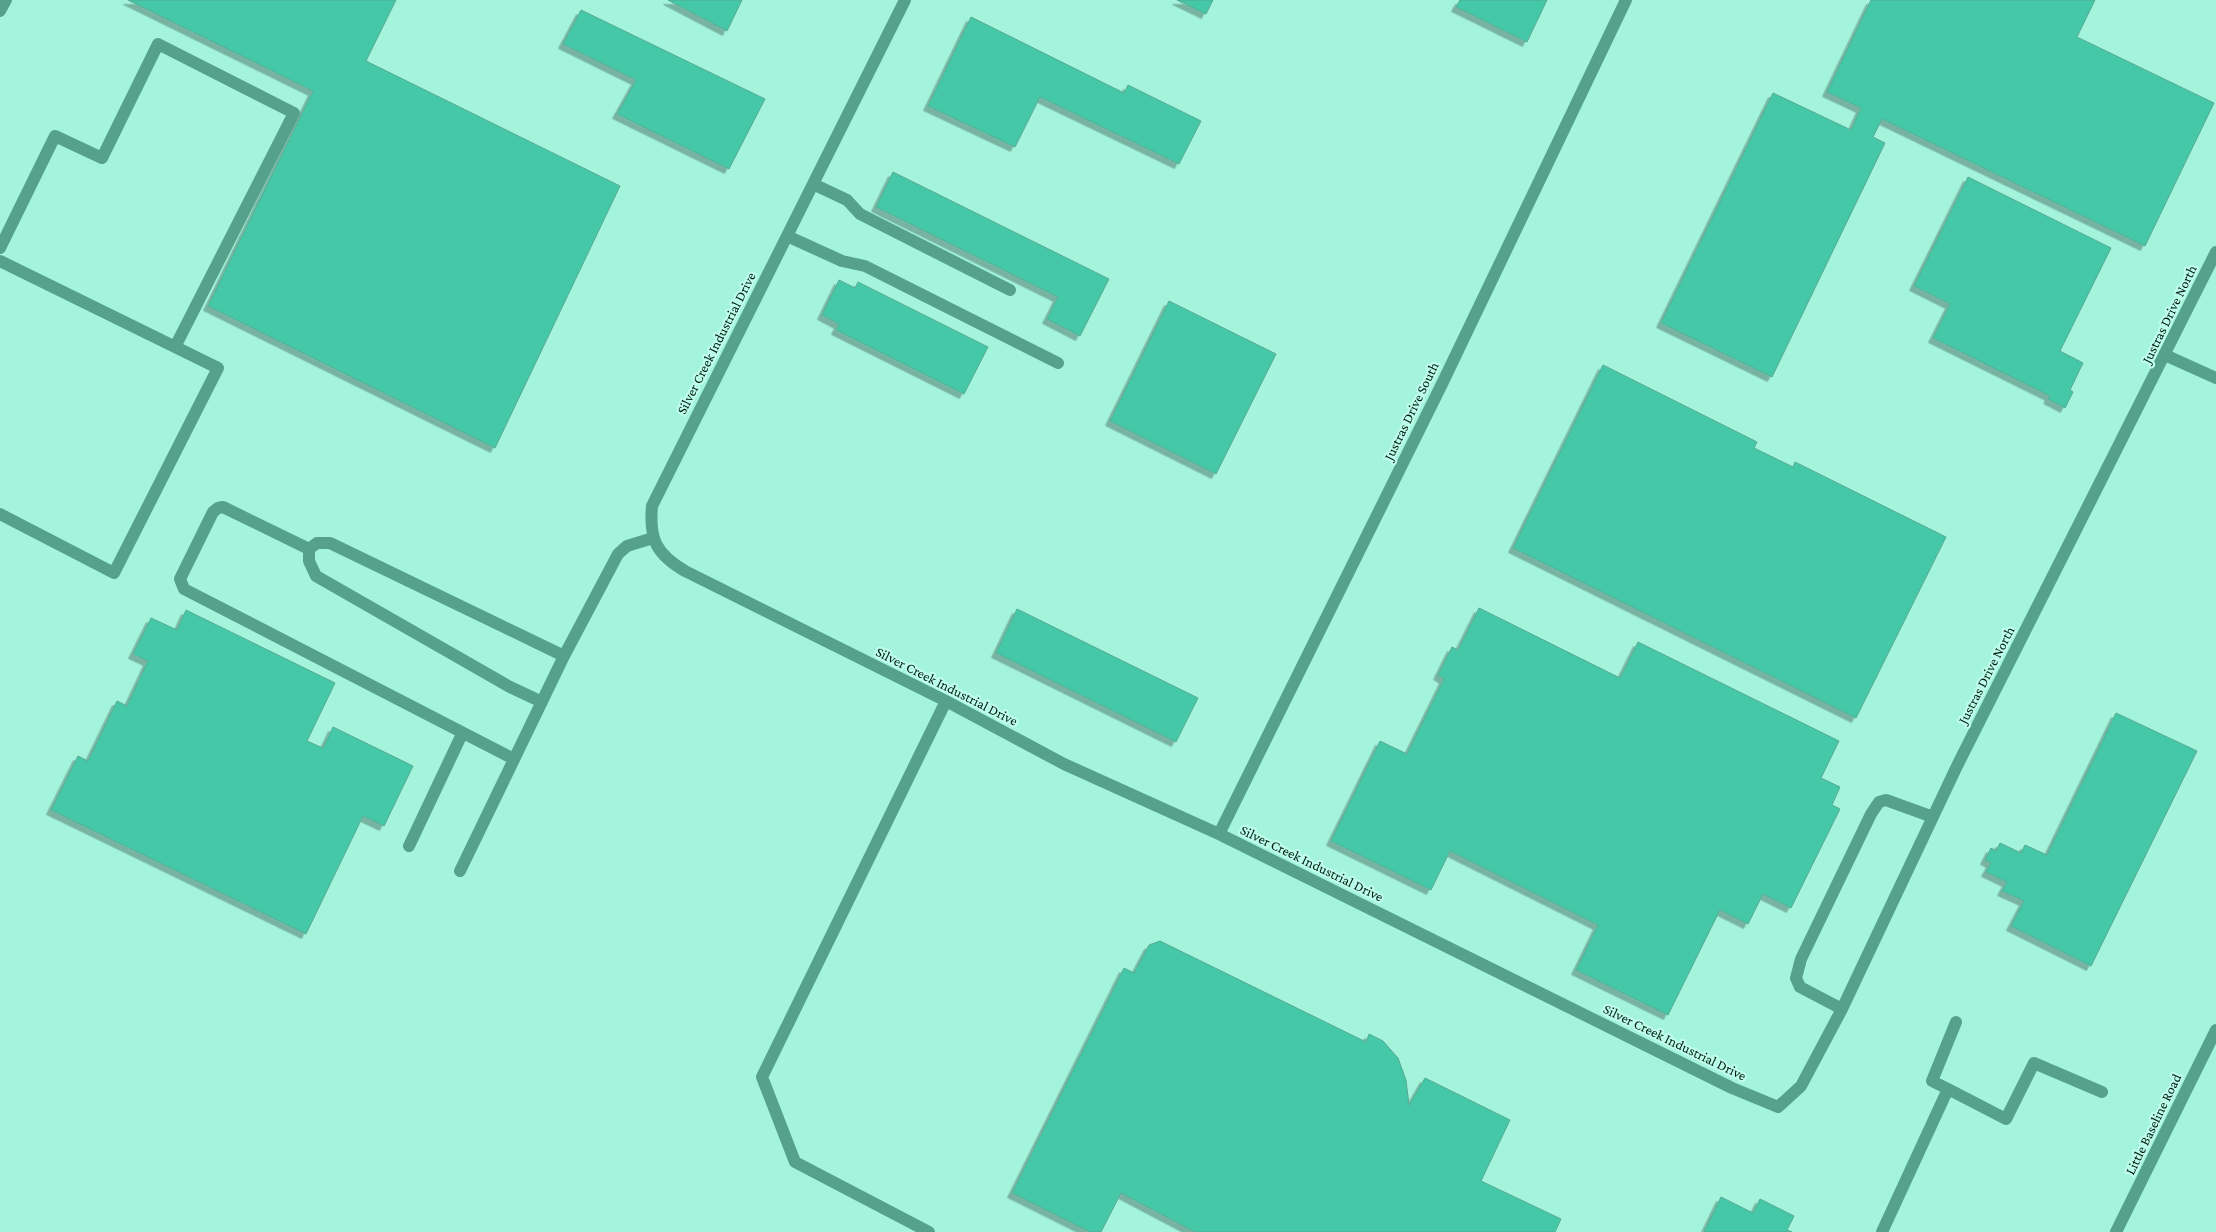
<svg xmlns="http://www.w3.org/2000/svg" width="2216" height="1232" font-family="'Crimson Pro',serif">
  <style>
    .building { fill: #44c8a7; stroke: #58a992; filter: url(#shadow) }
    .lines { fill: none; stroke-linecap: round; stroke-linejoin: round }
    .minor { stroke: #55a18b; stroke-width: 12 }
    .labels { text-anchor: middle; stroke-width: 4.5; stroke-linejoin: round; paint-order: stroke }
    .street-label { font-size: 14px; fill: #001d15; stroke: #befde9 }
  </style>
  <defs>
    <filter id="shadow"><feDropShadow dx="-4.5" dy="4.5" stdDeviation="0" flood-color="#0004"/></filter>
  </defs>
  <rect width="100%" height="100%" fill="#a3f4db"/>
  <path class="building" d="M128,0H396L366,61L620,186L495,448L208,306L313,91Z
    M668,0H742L727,31Z
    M1177,0H1213L1206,14Z
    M1460,0H1547L1527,42L1456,7Z
    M1871,0H2095L2077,37L2214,103L2145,246L1882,119L1873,137L1885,143L1772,377L1661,323L1773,93L1851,130L1861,108L1827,92Z
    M581,10L765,99L729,169L617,114L636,80L563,44Z
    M971,17L1124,93L1128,85L1201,121L1179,164L1040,97L1015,147L928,106Z
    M893,172L1109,279L1080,336L1047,319L1058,297L876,207Z
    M1968,177L2111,248L2060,351L2083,363L2070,390L2073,392L2065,408L2048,399L2050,396L1933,338L1950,304L1914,286Z
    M839,280L855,288L858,282L988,347L964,394L836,330L839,324L822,315Z
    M1169,301L1276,354L1216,474L1110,421Z
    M1603,365L1757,442L1754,448L1793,467L1795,462L1946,537L1856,718L1513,548Z
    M1479,608L1620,678L1638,642L1839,741L1821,778L1840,787L1832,805L1840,809L1791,908L1763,894L1748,924L1720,910L1668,1015L1576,970L1598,925L1450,851L1431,890L1331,841L1380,741L1407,754L1444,679L1438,675L1452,647L1458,650Z
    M1017,609L1198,698L1176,742L996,653Z
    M186,610L335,683L307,741L323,748L333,727L413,766L384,826L363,816L306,934L51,810L78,756L88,761L117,701L127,706L148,661L133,654L151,618L177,630Z
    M2116,713L2197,751L2091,966L2011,926L2024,901L2002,891L2007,882L1986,872L1991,863L1985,860L1991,848L1996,851L2000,843L2021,853L2025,845L2047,855Z
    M1160,941L1366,1042L1369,1034L1383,1041L1398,1058L1406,1080L1409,1105L1425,1078L1510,1120L1481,1181L1561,1219L1555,1232H1195L1121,1193L1101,1232H1090L1012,1193L1124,968L1134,973L1149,945Z
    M1721,1197L1753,1213L1760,1199L1794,1216L1787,1230L1792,1232H1704Z"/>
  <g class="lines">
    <path class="minor" d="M905,0L652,506C649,539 656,554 685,571L946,701L1064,764L1219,834L1732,1088L1778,1107L1801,1086L1842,1009L1957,766L2216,252
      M0,11L6,0
      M813,184L847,200L860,214L1010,290
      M787,236L842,261L865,266L1058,363
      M0,248L55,136L102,158L158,44L294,113L175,347
      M0,261L218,368L114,573L0,514
      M2165,355L2216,378
      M309,549V561L316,576L510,687L542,702
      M514,759L184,589L180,579L213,512L218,508L223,507L309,549L317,543H330L564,656
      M1219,834L1441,386L1626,0
      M409,846L462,734
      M460,871L564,656L618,554L627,546L653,538
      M1842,1009L1800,987L1796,978L1801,959L1871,814L1879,802L1886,800L1933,817
      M1948,1089L2006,1119L2034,1063L2102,1092
      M929,1232L795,1162L762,1077L946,701
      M1882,1232L1948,1089L1932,1081L1956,1022
      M2116,1232L2216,1030"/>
  </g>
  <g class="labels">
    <g class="street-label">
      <text transform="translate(2169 314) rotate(-64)" y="5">Justras Drive North</text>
      <text transform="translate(716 343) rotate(-63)" y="5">Silver Creek Industrial Drive</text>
      <text transform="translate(1411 411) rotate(-64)" y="5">Justras Drive South</text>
      <text transform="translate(1986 675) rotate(-63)" y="5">Justras Drive North</text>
      <text transform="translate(947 686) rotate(27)" y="5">Silver Creek Industrial Drive</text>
      <text transform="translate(1312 863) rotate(26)" y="5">Silver Creek Industrial Drive</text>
      <text transform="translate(1675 1042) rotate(26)" y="5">Silver Creek Industrial Drive</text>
      <text transform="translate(2153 1124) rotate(-64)" y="5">Little Baseline Road</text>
    </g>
  </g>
</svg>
